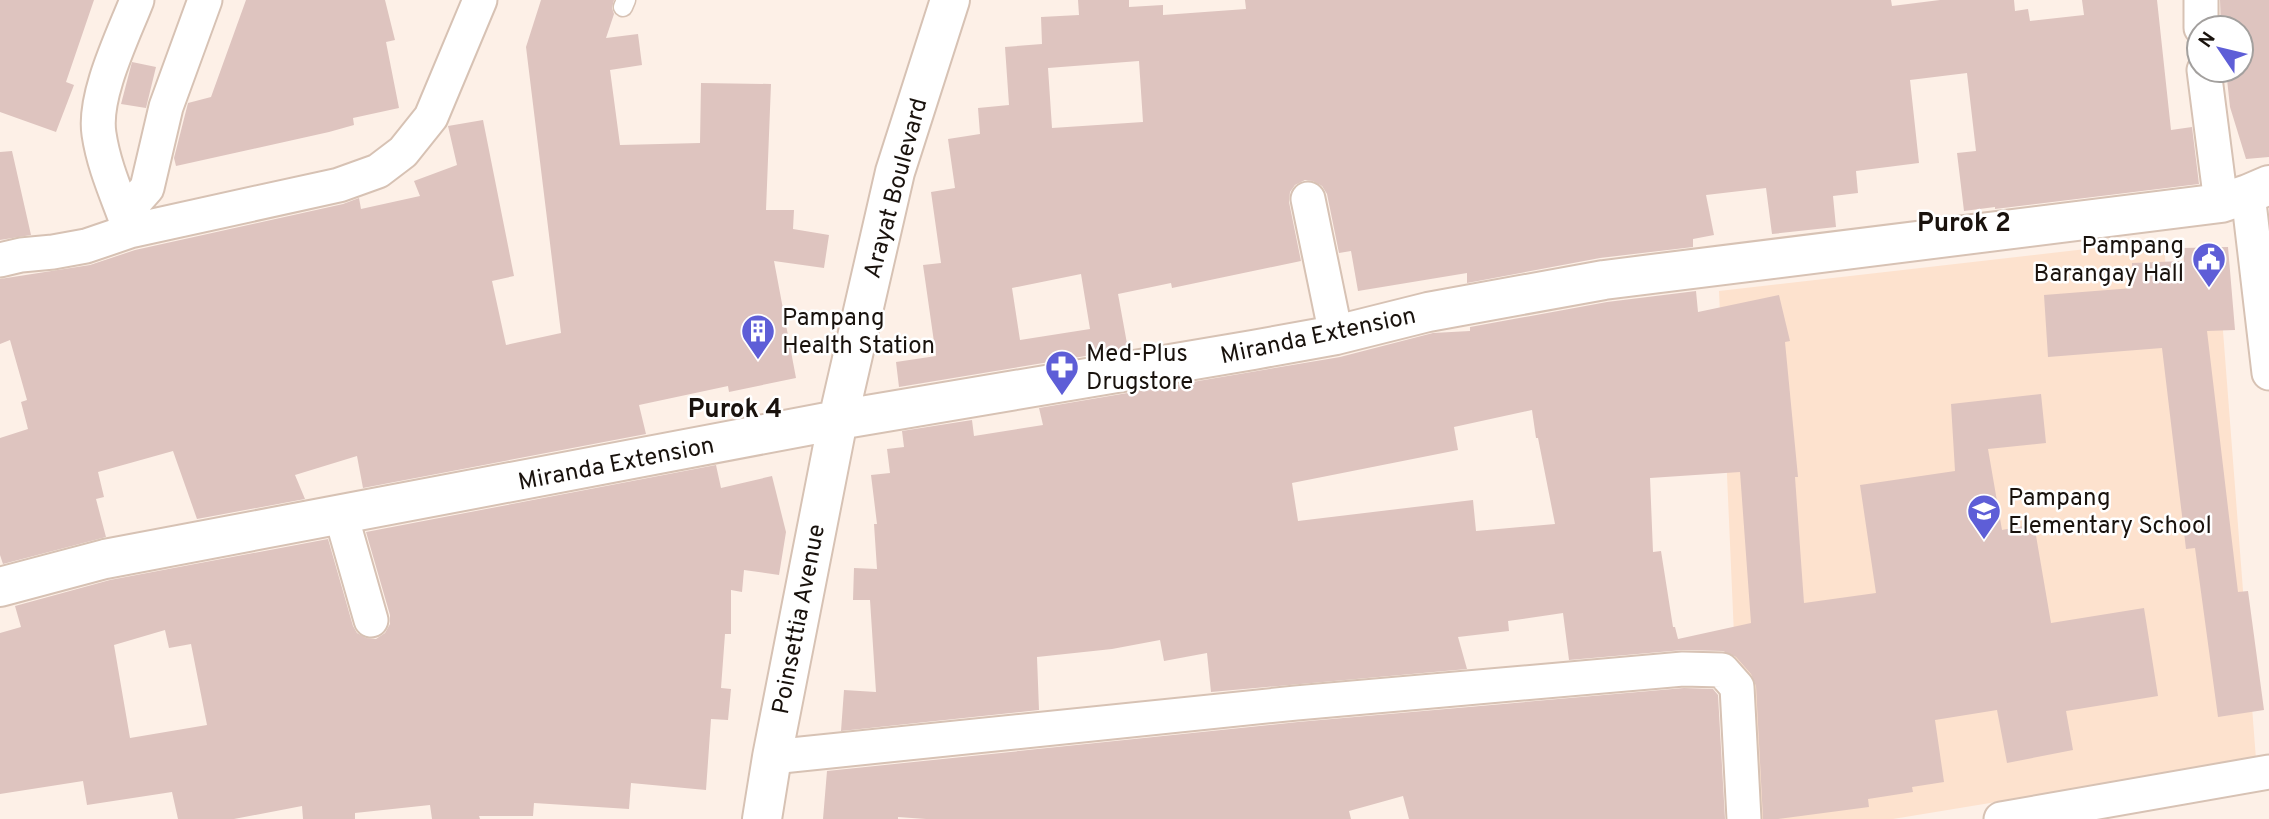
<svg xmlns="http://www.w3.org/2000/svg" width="2269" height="819" font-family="Overpass,sans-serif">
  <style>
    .built { fill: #fde2ce }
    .building { fill: #dec4bf; fill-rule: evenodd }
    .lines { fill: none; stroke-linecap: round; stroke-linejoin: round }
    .lane-casing { stroke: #d7c2b4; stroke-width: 21 }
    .street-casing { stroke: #d7c2b4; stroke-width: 37 }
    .secondary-casing { stroke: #d7c2b4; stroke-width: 42 }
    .lane { stroke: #fff; stroke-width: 18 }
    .street { stroke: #fff; stroke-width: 33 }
    .secondary { stroke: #fff; stroke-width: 38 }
    .labels { text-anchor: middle; stroke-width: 5; stroke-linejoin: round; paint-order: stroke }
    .street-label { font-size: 24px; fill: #19120d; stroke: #fff }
    .poi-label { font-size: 24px; fill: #19120d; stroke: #fff; text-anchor: start }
    .neighbourhood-label { font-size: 26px; font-weight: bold; fill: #19120d; stroke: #fff }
  </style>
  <rect width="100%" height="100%" fill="#fdf0e7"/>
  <path class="built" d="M2164,240L2169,323L2222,318L2256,759L1893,819H1742L1719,291Z"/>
  <path class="building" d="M0,0H94L66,82L74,85L56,132L0,112Z
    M246,0H385L395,40L386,42L399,108L353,118L354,125L329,132L176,166L174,158L188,103L211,97Z
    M541,0H614L612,8L614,14L606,38L638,34L642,65L610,70L620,145L700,143L701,83L771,84L766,210H794L793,229L829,235L824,268L774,261L796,378L729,392L728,386L639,405L646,434L363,488L357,456L295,475L305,499L197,519L173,451L98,472L104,497L96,499L106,537L3,564L0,555V438L28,429L21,402L27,400L10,340L0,344V279L90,265L135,250L343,204L359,198L361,209L420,196L414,181L457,165L448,126L483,120L514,276L492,281L506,345L561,333L526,47Z
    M1078,0H1129V7L1163,5V15L1246,9L1245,0H1891L1892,6L1940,0H2014L2015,11L2028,9L2030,21L2084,15L2082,0H2157L2171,130L2192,127L2199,184L1995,209V207L1964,211L1957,153L1976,151L1967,73L1910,80L1919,163L1856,171L1858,193L1833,196L1836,227L1772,234L1766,188L1706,195L1714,235L1693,239V247L1600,258L1467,283V273L1358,291L1351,251L1339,253L1327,194L1322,186L1313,181L1305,180L1295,185L1290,192L1289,202L1301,261L1172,288L1171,283L1118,294L1128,349L899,387L896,362L936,356L923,265L941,263L931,192L955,188L948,139L980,134L978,108L1009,105L1005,47L1042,44L1041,17L1079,15ZM1139,61L1143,122L1052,128L1048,68ZM1081,274L1090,329L1020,340L1012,288Z
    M2220,0H2269V157L2246,159L2230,107L2226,70H2241V28H2221Z
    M132,62L156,67L146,108L121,104Z
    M12,151L31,235L0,240V152Z
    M2228,247L2235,330L2207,331L2238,592L2248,591L2264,710L2218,717L2195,548L2186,549L2162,348L2048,357L2044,295L2133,288L2132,263L2184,261L2183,248Z
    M1696,291L1698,312L1779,295L1790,341L1785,342L1798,477H1795L1804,603L1876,593L1860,485L1955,471L1951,404L2041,394L2046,443L1988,449L2002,530L2034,524L2051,623L2144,608L2158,696L2066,711L2073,750L2007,763L1997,710L1935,720L1944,782L1912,787L1913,792L1868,799L1869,807L1778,819H1763L1756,686L1751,674L1736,657L1723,651L1683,650L1569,660L1563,613L1508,621L1509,631L1458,637L1467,669L1211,692L1207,653L1164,661L1160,640L1112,649L1037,657L1039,710L841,731L844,690L876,692L870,600H853L854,568L877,569L874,524H877L871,475L890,473L887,449L904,447L902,431L972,420L974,436L1043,425L1039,408L1340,357L1433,333L1470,331V327L1607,302ZM1532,410L1536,438H1538L1555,524L1476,531L1473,500L1298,521L1292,483L1458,450L1454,427ZM1740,472L1751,623L1678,639L1675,627H1673L1661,551L1653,552L1650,478Z
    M716,465L721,488L772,476L786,532L779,575L744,570L742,592L731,590V634H725L721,688L731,689L728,720L711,719L706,790L631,783L629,809L534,803L533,816H479L480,819H432L430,805L355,813V819H303L302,806L234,819H178L172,792L87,805L83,781L0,794V633L21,627L15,606L110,580L328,539L353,626L357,633L366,638L376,639L385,633L390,624V615L366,532ZM165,630L169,648L191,644L207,725L130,738L114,645Z
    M1684,688L1713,689L1718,695L1725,819H1409L1403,796L1349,811L1351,819H926L898,817V819H823L827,771L1298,722Z"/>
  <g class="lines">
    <g class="lane-casing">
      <path id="lane" d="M623,7L626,0"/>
    </g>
    <g class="street-casing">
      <path id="street" d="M2201,0V28
        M2204,70L2221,203
        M2248,194L2269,373
        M1308,199L1336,335
        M124,214L147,188L166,107L205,0
        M130,231C119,199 104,168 99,134C93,96 123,36 137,0
        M0,260L21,255L53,252L86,246L130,231L339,185L378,171L403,152L431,117L480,0
        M341,515L371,620
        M772,757L1296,703L1683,669L1722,670L1737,687L1744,819
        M2001,819L2269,772"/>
    </g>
    <g class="secondary-casing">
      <path id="secondary" d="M0,587L105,559L838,420L1253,350L1336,335L1428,312L1604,280L2221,203L2248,194L2269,185
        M762,819L772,757L838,420L895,172L950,0"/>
    </g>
    <use href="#lane" class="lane"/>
    <use href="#street" class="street"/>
    <use href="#secondary" class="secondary"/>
  </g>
  <defs>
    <g id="civic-pin" transform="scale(1.75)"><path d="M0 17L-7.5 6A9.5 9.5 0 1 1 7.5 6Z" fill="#5e5ed7" stroke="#fff"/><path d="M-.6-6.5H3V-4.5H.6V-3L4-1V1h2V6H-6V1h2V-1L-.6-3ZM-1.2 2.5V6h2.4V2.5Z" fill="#fff"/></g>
    <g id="building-pin" transform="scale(1.75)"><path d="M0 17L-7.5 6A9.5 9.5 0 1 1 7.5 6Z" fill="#5e5ed7" stroke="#fff"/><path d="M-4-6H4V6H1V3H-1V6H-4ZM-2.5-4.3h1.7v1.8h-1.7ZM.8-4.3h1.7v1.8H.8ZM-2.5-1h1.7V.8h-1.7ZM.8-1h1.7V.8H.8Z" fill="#fff"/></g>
    <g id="pharmacy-pin" transform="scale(1.75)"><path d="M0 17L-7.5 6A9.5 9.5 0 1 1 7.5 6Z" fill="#5e5ed7" stroke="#fff"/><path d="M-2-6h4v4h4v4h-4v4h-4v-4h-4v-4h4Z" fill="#fff"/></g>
    <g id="school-pin" transform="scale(1.75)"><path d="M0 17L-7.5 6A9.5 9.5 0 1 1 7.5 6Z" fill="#5e5ed7" stroke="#fff"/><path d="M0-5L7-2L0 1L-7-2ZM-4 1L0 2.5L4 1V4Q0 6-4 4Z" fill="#fff"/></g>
  </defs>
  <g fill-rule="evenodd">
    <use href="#civic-pin" x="2209" y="259"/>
    <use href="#building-pin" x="758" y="331"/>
    <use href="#pharmacy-pin" x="1062" y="367"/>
    <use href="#school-pin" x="1984" y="511"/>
  </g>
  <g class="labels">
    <g class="street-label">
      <text transform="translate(895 188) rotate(-75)" y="8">Arayat Boulevard</text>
      <text transform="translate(1318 335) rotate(-12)" y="8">Miranda Extension</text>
      <text transform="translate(616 463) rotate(-11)" y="8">Miranda Extension</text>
      <text transform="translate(798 619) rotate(-79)" y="8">Poinsettia Avenue</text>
    </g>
    <g class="poi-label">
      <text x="2184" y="253" text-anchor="end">Pampang<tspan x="2184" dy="28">Barangay Hall</tspan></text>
      <text x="782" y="325">Pampang<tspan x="782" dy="28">Health Station</tspan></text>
      <text x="1086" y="361">Med-Plus<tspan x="1086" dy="28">Drugstore</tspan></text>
      <text x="2008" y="505">Pampang<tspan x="2008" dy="28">Elementary School</tspan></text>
    </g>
    <g class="neighbourhood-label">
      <text x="1964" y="231">Purok 2</text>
      <text x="735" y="417">Purok 4</text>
    </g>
  </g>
  <g transform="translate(2220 49) rotate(305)"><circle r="33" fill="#ffffff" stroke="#a3a09e" stroke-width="2"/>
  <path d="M0-5L12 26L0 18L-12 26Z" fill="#5e5ed7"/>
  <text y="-10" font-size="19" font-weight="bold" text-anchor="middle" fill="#19120d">N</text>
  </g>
</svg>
